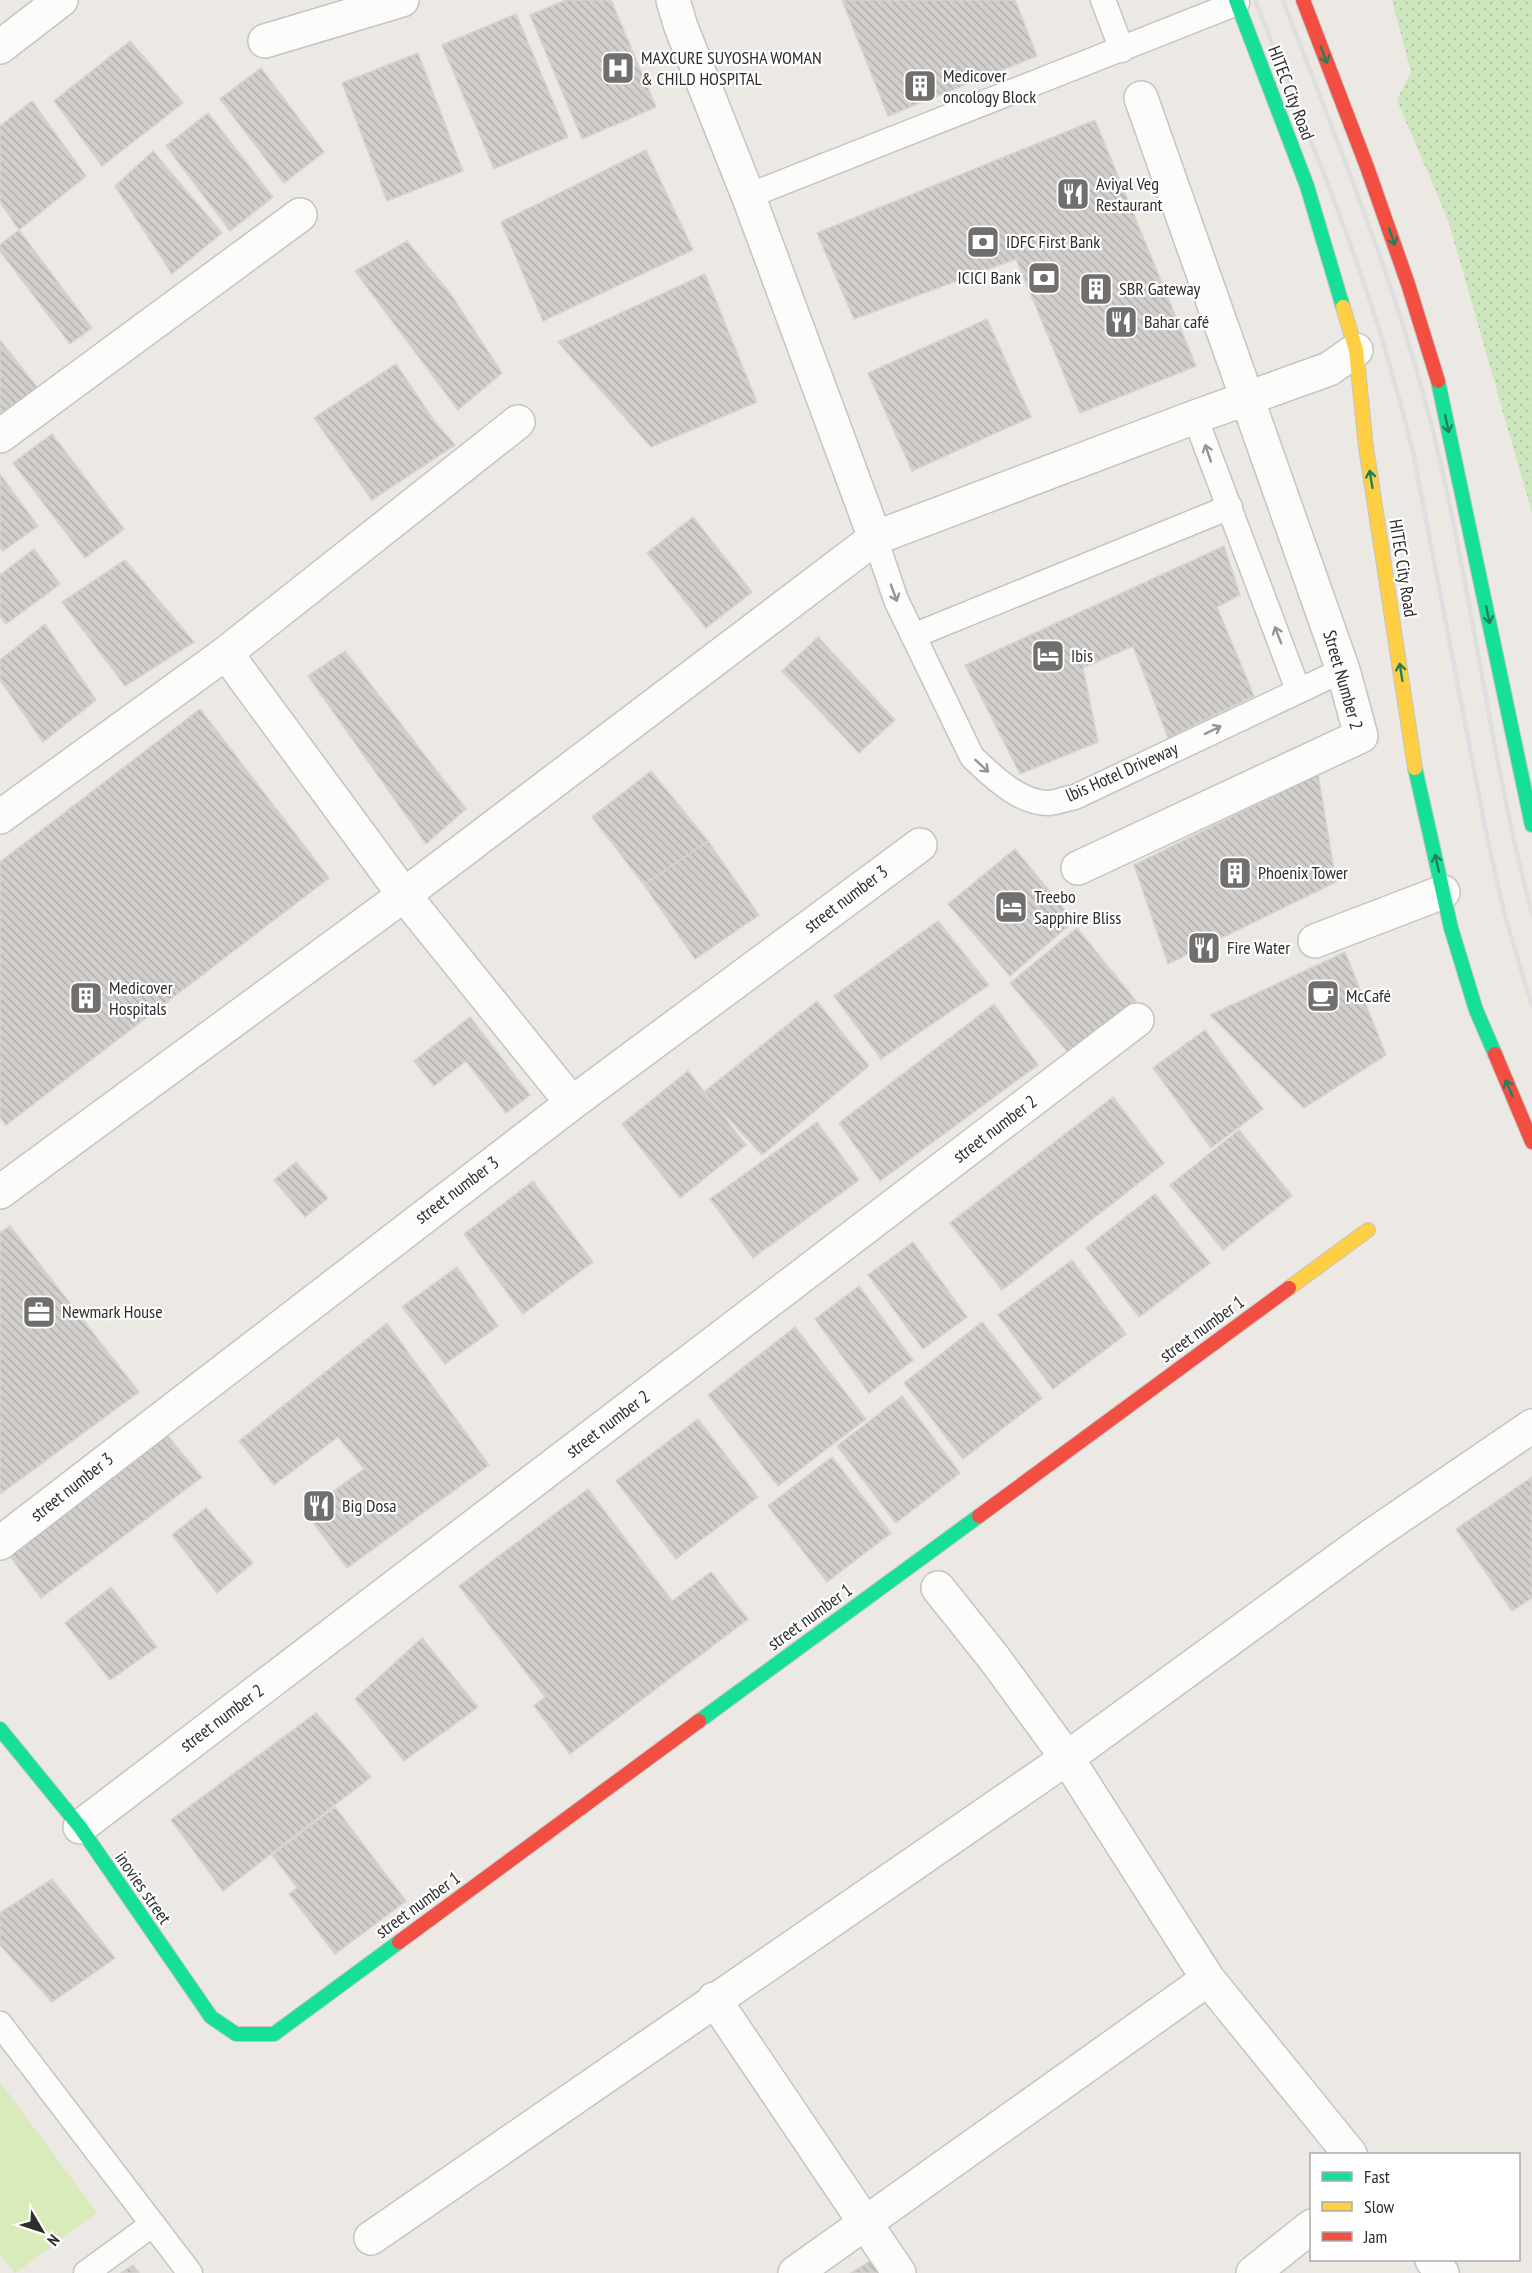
<svg xmlns="http://www.w3.org/2000/svg" width="1532" height="2273" font-family="'PT Sans Narrow',sans-serif">
  <style>
    .grass { fill: url(#grass-dots) }
    .pitch { fill: #d9eabb }
    .building { fill: url(#building-back-hatch); stroke: #d7d4d0; stroke-width: 1.5 }
    .lines { fill: none; stroke-linecap: round; stroke-linejoin: round }
    .lane-casing { stroke: #c5c4c5; stroke-width: 27 }
    .street-casing { stroke: #c5c4c5; stroke-width: 36 }
    .fast-casing { stroke: #c5c4c5; stroke-width: 16 }
    .slow-casing { stroke: #c5c4c5; stroke-width: 16 }
    .jam-casing { stroke: #c5c4c5; stroke-width: 16 }
    .lane { stroke: #fcfcfb; stroke-width: 24 }
    .street { stroke: #fcfcfb; stroke-width: 33 }
    .fast { stroke: #16e098; stroke-width: 14 }
    .slow { stroke: #ffcf43; stroke-width: 14 }
    .jam { stroke: #f24e42; stroke-width: 14 }
    .rail { stroke: #dfdfe1; stroke-width: 4.5 }
    .oneway { stroke: #237e5e }
    .oneway2 { stroke: #959594 }
    .labels { text-anchor: middle; stroke-width: 4.5; stroke-linejoin: round; paint-order: stroke }
    .poi-label { font-size: 18px; fill: #2e2e2e; stroke: #fff; text-anchor: start }
    .street-label { font-size: 18px; fill: #2e2e2e; stroke: #fff }
  </style>
  <defs>
    <pattern id="grass-dots" width="8" height="8" patternUnits="userSpaceOnUse" patternTransform="scale(1.5)"><rect width="8" height="8" fill="#cee6be"/><path d="M2 2h.1M6 6h.1" fill="none" stroke="#b1c6a4" stroke-width="1.8" stroke-linecap="round"/></pattern>
    <pattern id="building-back-hatch" width="6" height="6" patternUnits="userSpaceOnUse" patternTransform="scale(1.5)"><rect width="6" height="6" fill="#d1cecb"/><path d="M-1 5l2 2M0 0l6 6M5-1l2 2" fill="none" stroke="#b4b1af"/></pattern>
  </defs>
  <rect width="100%" height="100%" fill="#ece8e4"/>
  <path class="grass" d="M1392,0H1532V513L1448,220L1397,100L1411,72Z"/>
  <path class="pitch" d="M0,2082L97,2213L15,2273L0,2254Z"/>
  <path class="building" d="M566,0H611L656,107L582,139L530,15Z
    M842,0H1015L1037,56L888,116Z
    M516,14L568,137L494,169L442,45Z
    M130,41L183,103L102,166L54,101Z
    M418,53L463,171L387,201L342,83Z
    M261,68L324,152L284,183L220,99Z
    M32,101L86,176L19,230L0,202V126Z
    M208,113L273,197L230,231L166,146Z
    M1095,120L1196,366L1080,413L1016,259L854,319L817,233Z
    M646,150L693,250L543,321L501,222Z
    M153,151L222,233L172,274L115,186Z
    M19,230L92,328L70,344L0,251V245Z
    M407,241L450,293L502,373L458,410L355,271Z
    M705,274L757,402L651,447L558,342Z
    M987,319L1031,417L912,471L868,373Z
    M0,340L40,391L0,419Z
    M396,364L435,422L455,445L372,500L314,418Z
    M52,434L124,529L85,558L13,463Z
    M0,474L38,526L3,551L0,547Z
    M693,517L752,592L706,628L647,553Z
    M1224,546L1240,595L1217,607L1254,696L1168,738L1133,646L1083,668L1098,742L1020,774L965,665Z
    M34,549L60,584L6,624L0,616V575Z
    M125,560L194,642L125,686L62,602Z
    M45,624L96,700L43,742L0,680V660Z
    M818,637L895,720L859,753L782,671Z
    M345,651L466,809L426,844L308,676Z
    M200,709L329,878L6,1125L0,1117V862Z
    M651,771L708,841L644,885L592,817Z
    M1318,774L1336,882L1168,964L1134,865Z
    M708,841L759,915L695,959L644,885Z
    M1015,849L1074,921L1010,976L948,904Z
    M938,921L989,985L881,1059L834,996Z
    M1077,928L1136,1001L1071,1056L1010,983Z
    M1345,952L1386,1055L1304,1108L1210,1015Z
    M817,1001L869,1066L762,1155L704,1092Z
    M994,1004L1038,1065L880,1181L839,1123Z
    M470,1017L530,1095L506,1113L466,1061L434,1086L414,1061Z
    M1205,1030L1263,1109L1211,1148L1153,1068Z
    M688,1071L746,1145L680,1198L622,1124Z
    M1113,1097L1164,1163L1002,1290L950,1223Z
    M817,1122L859,1180L753,1258L710,1199Z
    M1239,1130L1292,1196L1223,1250L1170,1185Z
    M296,1162L328,1198L305,1217L274,1180Z
    M533,1181L593,1262L523,1314L464,1234Z
    M1155,1194L1210,1263L1139,1317L1086,1248Z
    M10,1226L139,1392L0,1494V1233Z
    M913,1242L967,1317L923,1349L868,1275Z
    M1072,1260L1126,1334L1053,1389L998,1315Z
    M457,1267L498,1326L445,1364L402,1307Z
    M859,1286L913,1360L869,1393L815,1319Z
    M982,1322L1042,1398L963,1459L904,1383Z
    M387,1323L489,1465L347,1568L305,1512L364,1469L338,1437L274,1485L239,1441Z
    M795,1327L866,1419L778,1486L708,1395Z
    M902,1396L960,1473L896,1523L837,1446Z
    M698,1419L758,1497L676,1559L616,1481Z
    M163,1430L202,1477L41,1598L3,1547Z
    M832,1457L891,1533L827,1582L768,1506Z
    M1532,1477V1598L1512,1611L1456,1529Z
    M588,1489L672,1601L711,1572L748,1619L570,1754L534,1706L545,1697L459,1586Z
    M206,1508L253,1563L217,1593L172,1535Z
    M111,1587L157,1647L110,1680L65,1623Z
    M422,1638L478,1707L404,1761L355,1699Z
    M316,1713L371,1777L223,1891L171,1820Z
    M335,1807L406,1901L335,1954L289,1894L297,1888L272,1855Z
    M52,1879L115,1958L52,2002L0,1945V1913Z
    M872,2260L880,2273H851Z
    M133,2265L139,2273H121Z"/>
  <g class="lines">
    <g class="lane-casing">
      <path id="lane" d="M1103,0L1122,50
        M748,196L1237,3
        M1195,417L1298,690
        M875,538L896,600L972,757C991,775 1019,803 1048,803C1056,803 1067,798 1075,797L1343,670
        M913,636L1230,507
        M0,2024L190,2273
        M86,2273L153,2224"/>
    </g>
    <g class="street-casing">
      <path id="street" d="M673,0L681,27L751,203L875,538
        M265,41L402,0
        M0,47L61,0
        M0,436L300,215
        M226,653L404,895L572,1103
        M0,817L226,653L518,422
        M1078,868L1361,736L1343,670L1141,98
        M1315,941L1443,892
        M0,1192L404,895L875,538L1195,417L1329,369L1356,350
        M0,1543L572,1103L920,845
        M938,1588L994,1658L1067,1758L1208,1979L1350,2154
        M80,1827L1137,1020
        M714,1999L899,2273
        M371,2238L1067,1758L1374,1534L1532,1426
        M1432,2260L1442,2273
        M795,2273L1208,1979
        M1253,2273L1312,2226"/>
    </g>
    <g class="fast-casing">
      <path id="fast" d="M1236,0L1307,186L1343,307
        M1438,381L1532,825
        M1415,768L1451,928L1476,1010L1495,1054
        M699,1721L979,1516
        M0,1729L80,1827L211,2017L236,2034H274L399,1942"/>
    </g>
    <g class="slow-casing">
      <path id="slow" d="M1343,307L1356,350L1366,447L1415,768
        M1289,1288L1368,1230"/>
    </g>
    <g class="jam-casing">
      <path id="jam" d="M1303,0L1367,167L1408,284L1438,381
        M1495,1054L1532,1142
        M979,1516L1289,1288
        M399,1942L699,1721"/>
    </g>
    <use href="#lane" class="lane"/>
    <use href="#street" class="street"/>
    <use href="#fast" class="fast"/>
    <use href="#slow" class="slow"/>
    <use href="#jam" class="jam"/>
    <path class="rail" d="M1255,0C1294,99 1335,197 1369,298C1386,349 1400,400 1413,452L1487,837L1505,916L1532,1006
      M1283,0C1340,150 1403,299 1439,456C1474,607 1492,763 1532,914"/>
  </g>
  <defs><path id="oneway-shaft" d="M-6 0H5M1.5-3L5.5 0L1.5 3" fill="none" stroke-width="1.6" stroke-linecap="round" stroke-linejoin="round" transform="scale(1.5)"/></defs>
  <g class="oneway">
    <use href="#oneway-shaft" transform="translate(1324 55) rotate(69)"/>
    <use href="#oneway-shaft" transform="translate(1392 237) rotate(71)"/>
    <use href="#oneway-shaft" transform="translate(1447 424) rotate(78)"/>
    <use href="#oneway-shaft" transform="translate(1371 479) rotate(-99)"/>
    <use href="#oneway-shaft" transform="translate(1488 615) rotate(78)"/>
    <use href="#oneway-shaft" transform="translate(1401 672) rotate(-99)"/>
    <use href="#oneway-shaft" transform="translate(1437 863) rotate(-103)"/>
    <use href="#oneway-shaft" transform="translate(1509 1088) rotate(-113)"/>
  </g>
  <g class="oneway2">
    <use href="#oneway-shaft" transform="translate(1208 453) rotate(-109)"/>
    <use href="#oneway-shaft" transform="translate(894 593) rotate(70)"/>
    <use href="#oneway-shaft" transform="translate(1278 635) rotate(-111)"/>
    <use href="#oneway-shaft" transform="translate(1213 730) rotate(-26)"/>
    <use href="#oneway-shaft" transform="translate(982 766) rotate(43)"/>
  </g>
  <defs>
    <g id="hospital-square" transform="scale(1.725)"><rect x="-9" y="-9" width="18" height="18" rx="4" fill="#706f6e" stroke="#fff"/><path d="M-5-5h3v3.5h4V-5h3V5h-3V1.5h-4V5h-3Z" fill="#fff"/></g>
    <g id="building-square" transform="scale(1.725)"><rect x="-9" y="-9" width="18" height="18" rx="4" fill="#706f6e" stroke="#fff"/><path d="M-4-6H4V6H1V3H-1V6H-4ZM-2.5-4.3h1.7v1.8h-1.7ZM.8-4.3h1.7v1.8H.8ZM-2.5-1h1.7V.8h-1.7ZM.8-1h1.7V.8H.8Z" fill="#fff"/></g>
    <g id="restaurant-square" transform="scale(1.725)"><rect x="-9" y="-9" width="18" height="18" rx="4" fill="#706f6e" stroke="#fff"/><path d="M-5-6h1v4h1v-4h1v4h1v-4h1v5L-1.5 .5V6h-2V.5L-5-1ZM5-6V6H3V1.5H1.5Q1.5-4 5-6Z" fill="#fff"/></g>
    <g id="bank-square" transform="scale(1.725)"><rect x="-9" y="-9" width="18" height="18" rx="4" fill="#706f6e" stroke="#fff"/><path d="M-6-4H6V4H-6ZM0-2.3a2.3 2.3 0 1 0 0 4.6a2.3 2.3 0 1 0 0-4.6Z" fill="#fff"/></g>
    <g id="hotel-square" transform="scale(1.725)"><rect x="-9" y="-9" width="18" height="18" rx="4" fill="#706f6e" stroke="#fff"/><path d="M-6-4.5h1.5V1H6V5H4.5V3h-9V5H-6ZM-4 0a1.8 1.8 0 1 1 3.6 0ZM.5 0V-2.5h3Q6-2.5 6 0Z" fill="#fff"/></g>
    <g id="cafe-square" transform="scale(1.725)"><rect x="-9" y="-9" width="18" height="18" rx="4" fill="#706f6e" stroke="#fff"/><path d="M-5.5-4.5H6V0H3Q3 3.5 0 3.5H-2.5Q-5.5 3.5-5.5 0ZM3-3.2v2h1.7v-2ZM-6 4.5H4V6H-6Z" fill="#fff"/></g>
    <g id="office-square" transform="scale(1.725)"><rect x="-9" y="-9" width="18" height="18" rx="4" fill="#706f6e" stroke="#fff"/><path d="M-6-3h4V-5.5h4V-3h4V5H-6ZM-1-4.5V-3h2v-1.5ZM-6 0V1H6V0Z" fill="#fff"/></g>
  </defs>
  <g fill-rule="evenodd">
    <use href="#hospital-square" x="618" y="68"/>
    <use href="#building-square" x="920" y="86"/>
    <use href="#restaurant-square" x="1073" y="194"/>
    <use href="#bank-square" x="983" y="242"/>
    <use href="#bank-square" x="1044" y="278"/>
    <use href="#building-square" x="1096" y="289"/>
    <use href="#restaurant-square" x="1121" y="322"/>
    <use href="#hotel-square" x="1048" y="656"/>
    <use href="#building-square" x="1235" y="873"/>
    <use href="#hotel-square" x="1011" y="907"/>
    <use href="#restaurant-square" x="1204" y="948"/>
    <use href="#cafe-square" x="1323" y="996"/>
    <use href="#building-square" x="86" y="998"/>
    <use href="#office-square" x="39" y="1312"/>
    <use href="#restaurant-square" x="319" y="1506"/>
  </g>
  <g class="labels">
    <g class="poi-label">
      <text x="641" y="64">MAXCURE SUYOSHA WOMAN<tspan x="641" dy="21">&amp; CHILD HOSPITAL</tspan></text>
      <text x="943" y="82">Medicover<tspan x="943" dy="21">oncology Block</tspan></text>
      <text x="1096" y="190">Aviyal Veg<tspan x="1096" dy="21">Restaurant</tspan></text>
      <text x="1006" y="248">IDFC First Bank</text>
      <text x="1021" y="284" text-anchor="end">ICICI Bank</text>
      <text x="1119" y="295">SBR Gateway</text>
      <text x="1144" y="328">Bahar café</text>
      <text x="1071" y="662">Ibis</text>
      <text x="1258" y="879">Phoenix Tower</text>
      <text x="1034" y="903">Treebo<tspan x="1034" dy="21">Sapphire Bliss</tspan></text>
      <text x="1227" y="954">Fire Water</text>
      <text x="109" y="994">Medicover<tspan x="109" dy="21">Hospitals</tspan></text>
      <text x="1346" y="1002">McCafé</text>
      <text x="62" y="1318">Newmark House</text>
      <text x="342" y="1512">Big Dosa</text>
    </g>
    <g class="street-label">
      <text transform="translate(1291 93) rotate(69)" y="6">HITEC City Road</text>
      <text transform="translate(1403 568) rotate(81)" y="6">HITEC City Road</text>
      <text transform="translate(1343 680) rotate(74)" y="6">Street Number 2</text>
      <text transform="translate(1122 772) rotate(-24)" y="6">lbis Hotel Driveway</text>
      <text transform="translate(846 899) rotate(-37)" y="6">street number 3</text>
      <text transform="translate(995 1129) rotate(-37)" y="6">street number 2</text>
      <text transform="translate(457 1190) rotate(-37)" y="6">street number 3</text>
      <text transform="translate(1202 1329) rotate(-36)" y="6">street number 1</text>
      <text transform="translate(608 1424) rotate(-37)" y="6">street number 2</text>
      <text transform="translate(72 1487) rotate(-38)" y="6">street number 3</text>
      <text transform="translate(810 1617) rotate(-36)" y="6">street number 1</text>
      <text transform="translate(222 1718) rotate(-37)" y="6">street number 2</text>
      <text transform="translate(143 1888) rotate(55)" y="6">inovies street</text>
      <text transform="translate(418 1905) rotate(-36)" y="6">street number 1</text>
    </g>
  </g>
  <rect x="1310" y="2153" width="210" height="108" fill="#ffffff" stroke="#ababab" stroke-width="1.5"/>
  <rect x="1322" y="2172" width="30" height="9" fill="#16e098" stroke="#ababab" stroke-width="1.5"/>
  <text x="1364" y="2183" font-size="18" fill="#2e2e2e">Fast</text>
  <rect x="1322" y="2202" width="30" height="9" fill="#ffcf43" stroke="#ababab" stroke-width="1.5"/>
  <text x="1364" y="2213" font-size="18" fill="#2e2e2e">Slow</text>
  <rect x="1322" y="2232" width="30" height="9" fill="#f24e42" stroke="#ababab" stroke-width="1.5"/>
  <text x="1364" y="2243" font-size="18" fill="#2e2e2e">Jam</text>
  <g transform="translate(42 2231) rotate(129)" stroke="#ffffff" stroke-width="4.5" paint-order="stroke">
  <path d="M0-4.5L10 22L0 15L-10 22Z" fill="#2e2e2e"/>
  <text y="-9" font-size="16" font-weight="bold" text-anchor="middle" fill="#2e2e2e">N</text>
  </g>
</svg>
